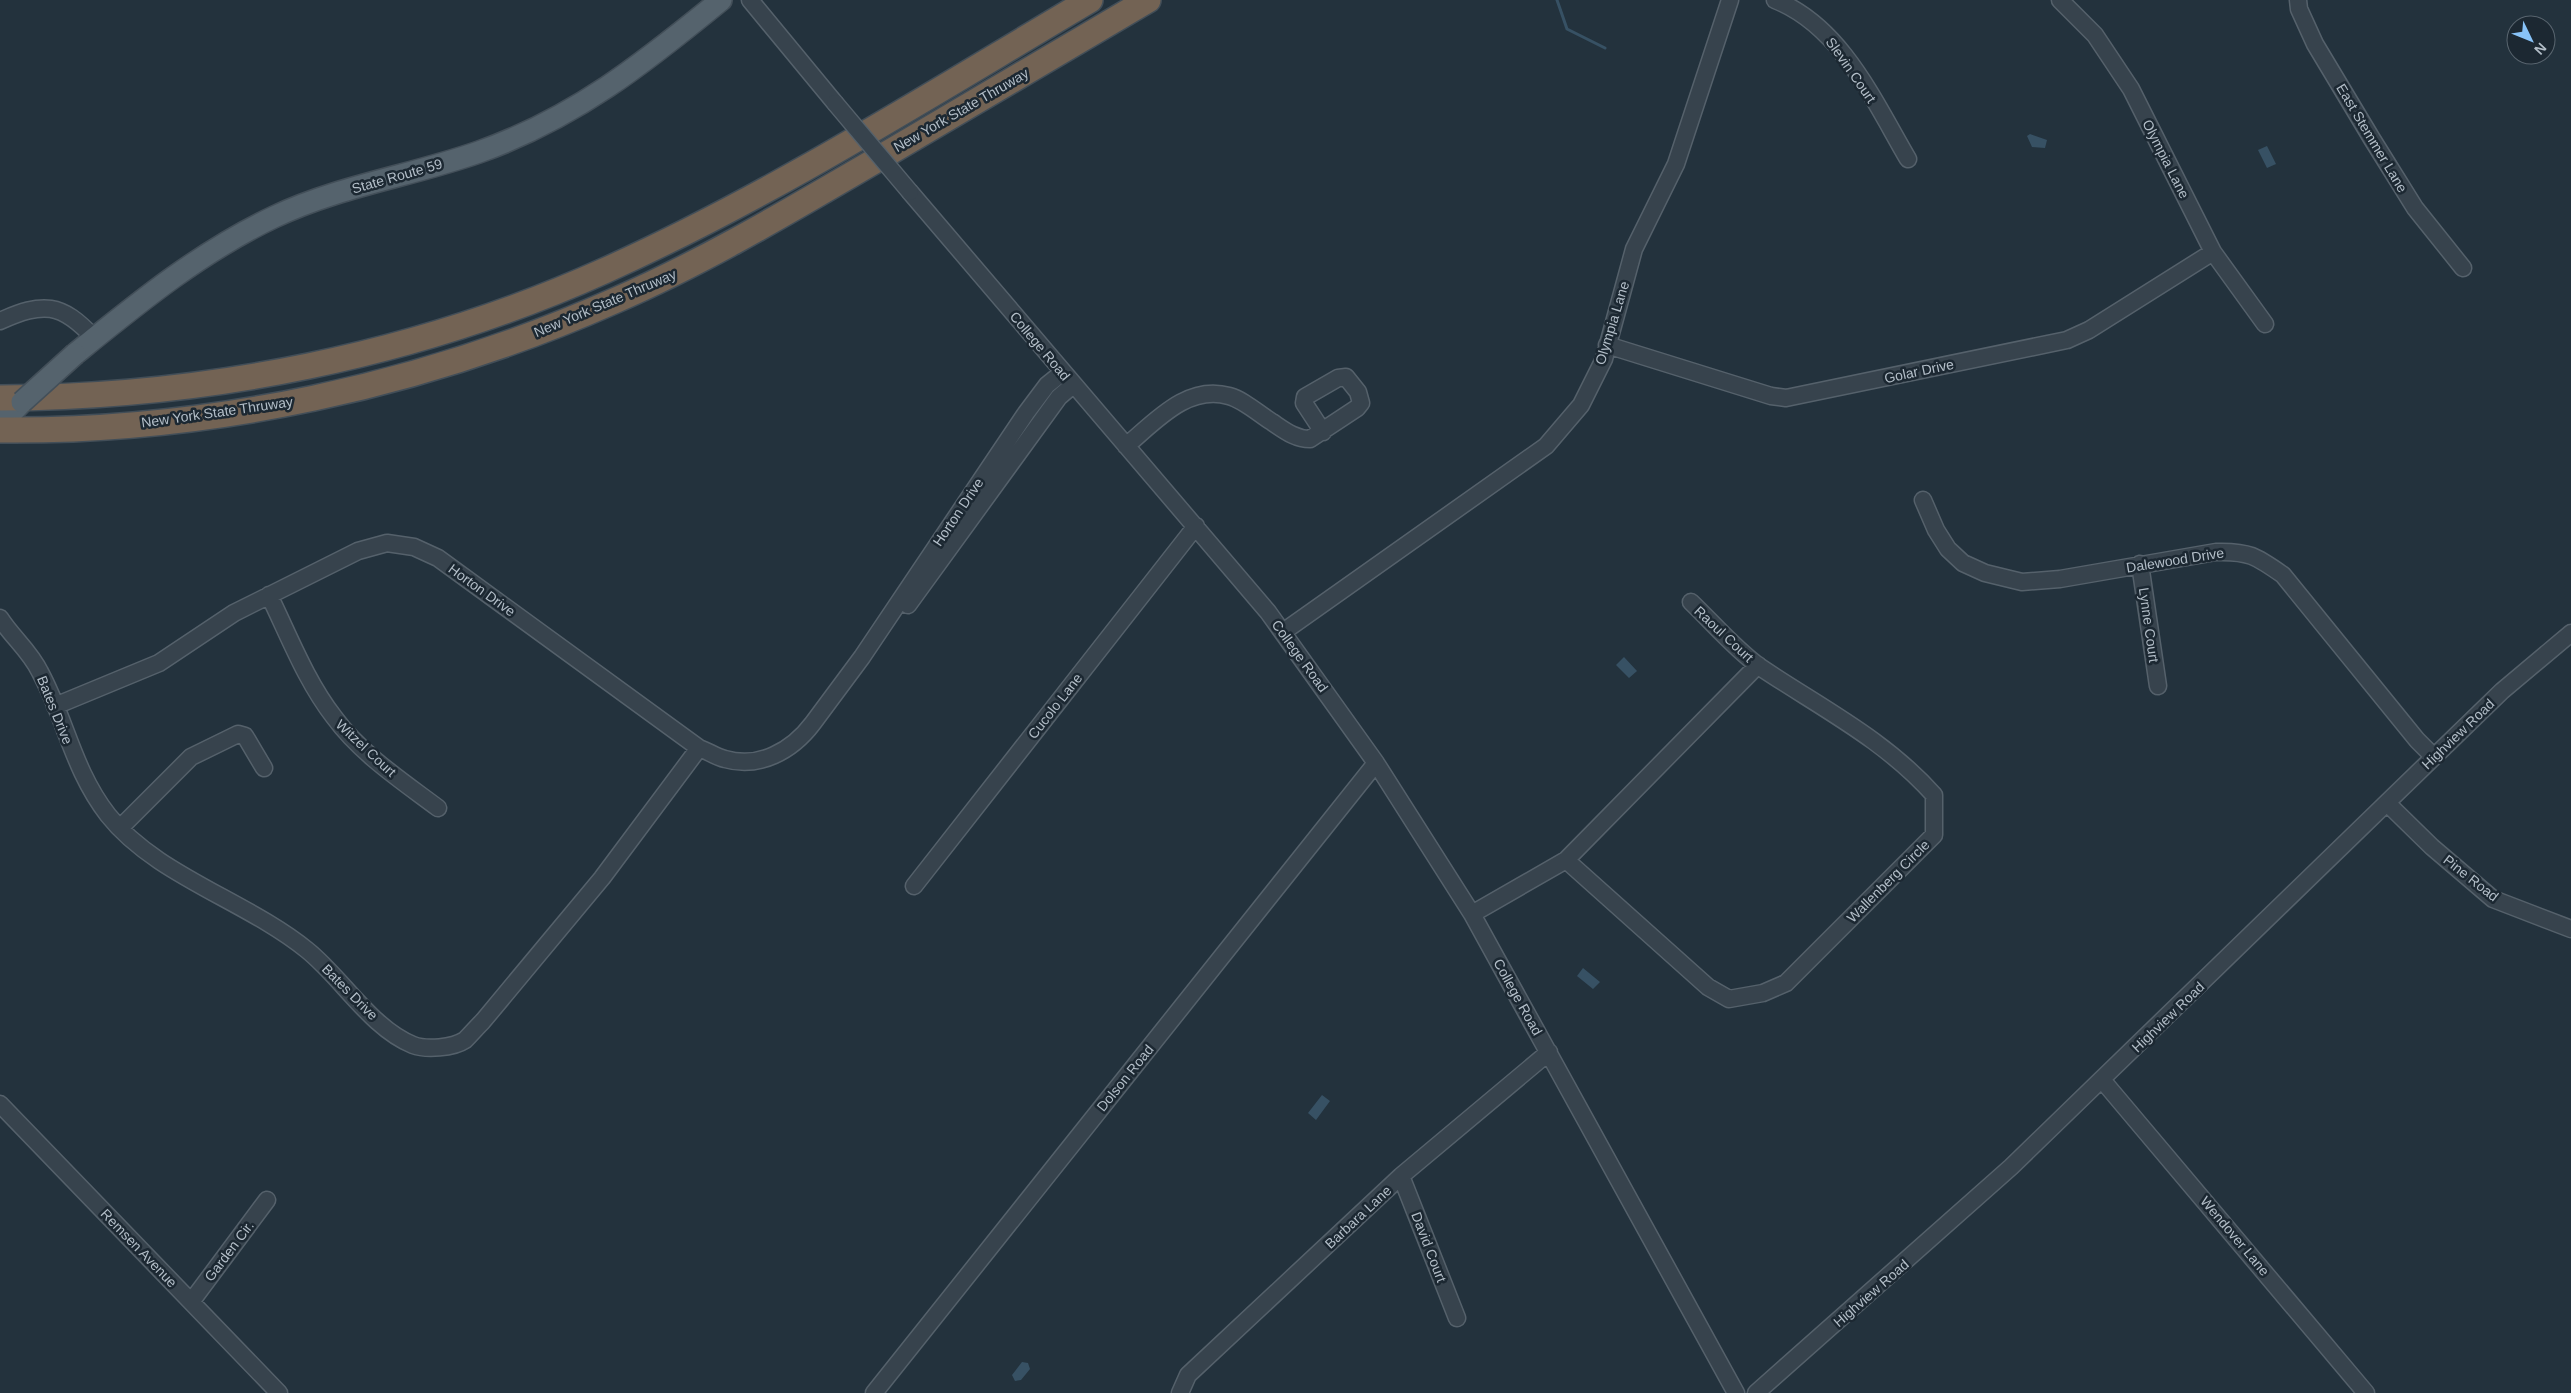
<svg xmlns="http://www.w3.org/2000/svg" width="2571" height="1393" font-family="Helvetica,sans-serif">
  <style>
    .water { fill: #375164 }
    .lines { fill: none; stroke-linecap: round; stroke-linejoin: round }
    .stream { stroke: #375164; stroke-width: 3 }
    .minor-casing { stroke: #55616b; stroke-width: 19 }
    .major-casing { stroke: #434f59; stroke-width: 24 }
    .highway-casing { stroke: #424e58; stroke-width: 28 }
    .minor { stroke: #37434d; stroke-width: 16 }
    .major { stroke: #55636d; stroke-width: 21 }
    .highway { stroke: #736354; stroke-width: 25 }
    .minor-bridge-casing { stroke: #55616b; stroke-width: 19; stroke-linecap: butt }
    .major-bridge-casing { stroke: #434f59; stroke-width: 24; stroke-linecap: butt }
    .minor-bridge { stroke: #37434d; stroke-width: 16 }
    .major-bridge { stroke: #55636d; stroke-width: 21 }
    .labels { text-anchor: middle; stroke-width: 5; stroke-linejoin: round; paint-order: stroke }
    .street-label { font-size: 14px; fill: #b3bec8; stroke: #1c2832 }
  </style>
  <rect width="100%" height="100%" fill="#23323d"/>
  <path class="water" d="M2030,134L2047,140L2045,148L2032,147L2027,136Z
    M2267,146L2276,164L2267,168L2258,150Z
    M1624,657L1637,671L1629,678L1616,665Z
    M1583,968L1600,982L1593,989L1577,976Z
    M1322,1095L1330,1101L1316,1120L1308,1113Z
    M1022,1362L1028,1363L1030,1369L1021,1380L1015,1381L1012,1375Z"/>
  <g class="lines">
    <path class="stream" d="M1557,0L1567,29L1605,48"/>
    <g class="minor-casing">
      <path id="minor" d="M750,0L835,103
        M1775,0C1841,26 1874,101 1908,159
        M2060,0L2095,35L2131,89L2213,252L2265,324
        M2298,0L2299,9L2315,44L2372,139L2415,208L2463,268
        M910,192L1268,612L1376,763L1472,914L1736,1393
        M0,321C43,302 61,302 94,338
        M1607,345L1771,396L1786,398L2067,340L2089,330L2213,252
        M1126,446C1155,422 1187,384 1229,396C1244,400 1259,414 1272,422C1284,430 1295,439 1310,439L1357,408L1361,403L1358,392L1346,377L1338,378L1305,397L1304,403L1323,432
        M1923,500L1936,530L1948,549L1963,563L1985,573L2022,582L2060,579L2216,552C2249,551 2256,556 2283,575L2417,740L2434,757
        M2140,564L2158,686
        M269,595C289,636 306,681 334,717C361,754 402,781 438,808
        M908,605L1059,397L1073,385
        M0,618C12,637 30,651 40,672C66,720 73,770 108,815C155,875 247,901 307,950C342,978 371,1028 413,1045C426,1050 453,1048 465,1040C471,1034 477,1027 483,1021L602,878L699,748
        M1283,632L1546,446L1581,405L1604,359L1634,249L1676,164L1730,0
        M55,706L159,663L234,613L358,551L387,543L414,547L438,558L699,748C708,751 716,757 725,759C759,769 792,751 813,723L862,657L1026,413L1047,385L1062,373
        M2387,803L2432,847L2493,899L2571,929
        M120,828L191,757L238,734L245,736L264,768
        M1566,860L1708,987L1729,999L1763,993L1786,983L1934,835V795C1884,739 1821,708 1760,667C1735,649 1713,623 1691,602
        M914,886L1196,526
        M1472,914L1566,860L1758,665
        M2103,1081L2366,1393
        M0,1104L279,1393
        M1401,1176L1457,1318
        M191,1302L267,1200
        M874,1393L1376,763
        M1180,1393L1188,1375L1401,1176L1549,1052
        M1756,1393L2011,1167L2502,691L2571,633"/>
    </g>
    <g class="major-casing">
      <path id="major" d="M75,354C138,303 200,252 274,217C339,186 411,176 479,152C575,118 644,63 721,0
        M0,425L22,402"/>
    </g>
    <g class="highway-casing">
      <path id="highway" d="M0,398C207,397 415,356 604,271C773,195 931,94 1090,0
        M0,430C210,432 422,386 614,301C704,262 789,211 873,162C965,108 1057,54 1148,0"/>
    </g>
    <use href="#minor" class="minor"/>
    <use href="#major" class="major"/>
    <use href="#highway" class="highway"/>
    <g class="minor-bridge-casing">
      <path id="minor-bridge" d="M835,103L910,192"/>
    </g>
    <g class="major-bridge-casing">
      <path id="major-bridge" d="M22,402L75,354"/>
    </g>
    <use href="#minor-bridge" class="minor-bridge"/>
    <use href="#major-bridge" class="major-bridge"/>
  </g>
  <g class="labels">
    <g class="street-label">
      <text transform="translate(1851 70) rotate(55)" y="5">Slevin Court</text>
      <text transform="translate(961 110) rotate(-30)" y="5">New York State Thruway</text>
      <text transform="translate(2372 138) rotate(59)" y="5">East Stemmer Lane</text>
      <text transform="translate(2166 159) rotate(63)" y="5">Olympia Lane</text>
      <text transform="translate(397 176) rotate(-16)" y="5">State Route 59</text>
      <text transform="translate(605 303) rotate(-23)" y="5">New York State Thruway</text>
      <text transform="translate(1612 323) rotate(-73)" y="5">Olympia Lane</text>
      <text transform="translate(1040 346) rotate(50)" y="5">College Road</text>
      <text transform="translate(1919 371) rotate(-12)" y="5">Golar Drive</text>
      <text transform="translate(217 412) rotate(-8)" y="5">New York State Thruway</text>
      <text transform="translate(958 512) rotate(-56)" y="5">Horton Drive</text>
      <text transform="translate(2175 560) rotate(-9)" y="5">Dalewood Drive</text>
      <text transform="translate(482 590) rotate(36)" y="5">Horton Drive</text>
      <text transform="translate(2149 625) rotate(82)" y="5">Lynne Court</text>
      <text transform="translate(1724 634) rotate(43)" y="5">Raoul Court</text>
      <text transform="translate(1300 656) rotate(54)" y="5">College Road</text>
      <text transform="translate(1055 706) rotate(-52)" y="5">Cucolo Lane</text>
      <text transform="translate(55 710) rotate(68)" y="5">Bates Drive</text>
      <text transform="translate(2458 734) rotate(-44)" y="5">Highview Road</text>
      <text transform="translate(366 748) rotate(43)" y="5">Witzel Court</text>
      <text transform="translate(2471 878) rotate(38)" y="5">Pine Road</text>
      <text transform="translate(1888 881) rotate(-45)" y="5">Wallenberg Circle</text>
      <text transform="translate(350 992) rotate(45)" y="5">Bates Drive</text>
      <text transform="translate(1518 997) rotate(61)" y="5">College Road</text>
      <text transform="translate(2168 1017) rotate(-44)" y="5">Highview Road</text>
      <text transform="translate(1125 1078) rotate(-51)" y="5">Dolson Road</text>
      <text transform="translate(1358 1217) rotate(-43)" y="5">Barbara Lane</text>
      <text transform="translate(2235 1236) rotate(50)" y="5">Wendover Lane</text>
      <text transform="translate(1429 1247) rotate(69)" y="5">David Court</text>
      <text transform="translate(139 1248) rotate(46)" y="5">Remsen Avenue</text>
      <text transform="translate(229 1251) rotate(-53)" y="5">Garden Cir.</text>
      <text transform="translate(1871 1293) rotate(-41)" y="5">Highview Road</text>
    </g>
  </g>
  <g transform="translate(2531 40) rotate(133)"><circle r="24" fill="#1c2832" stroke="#58646e"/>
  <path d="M0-4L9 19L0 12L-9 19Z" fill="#88c3f8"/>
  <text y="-8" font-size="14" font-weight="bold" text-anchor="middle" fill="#b3bec8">N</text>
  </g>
</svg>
